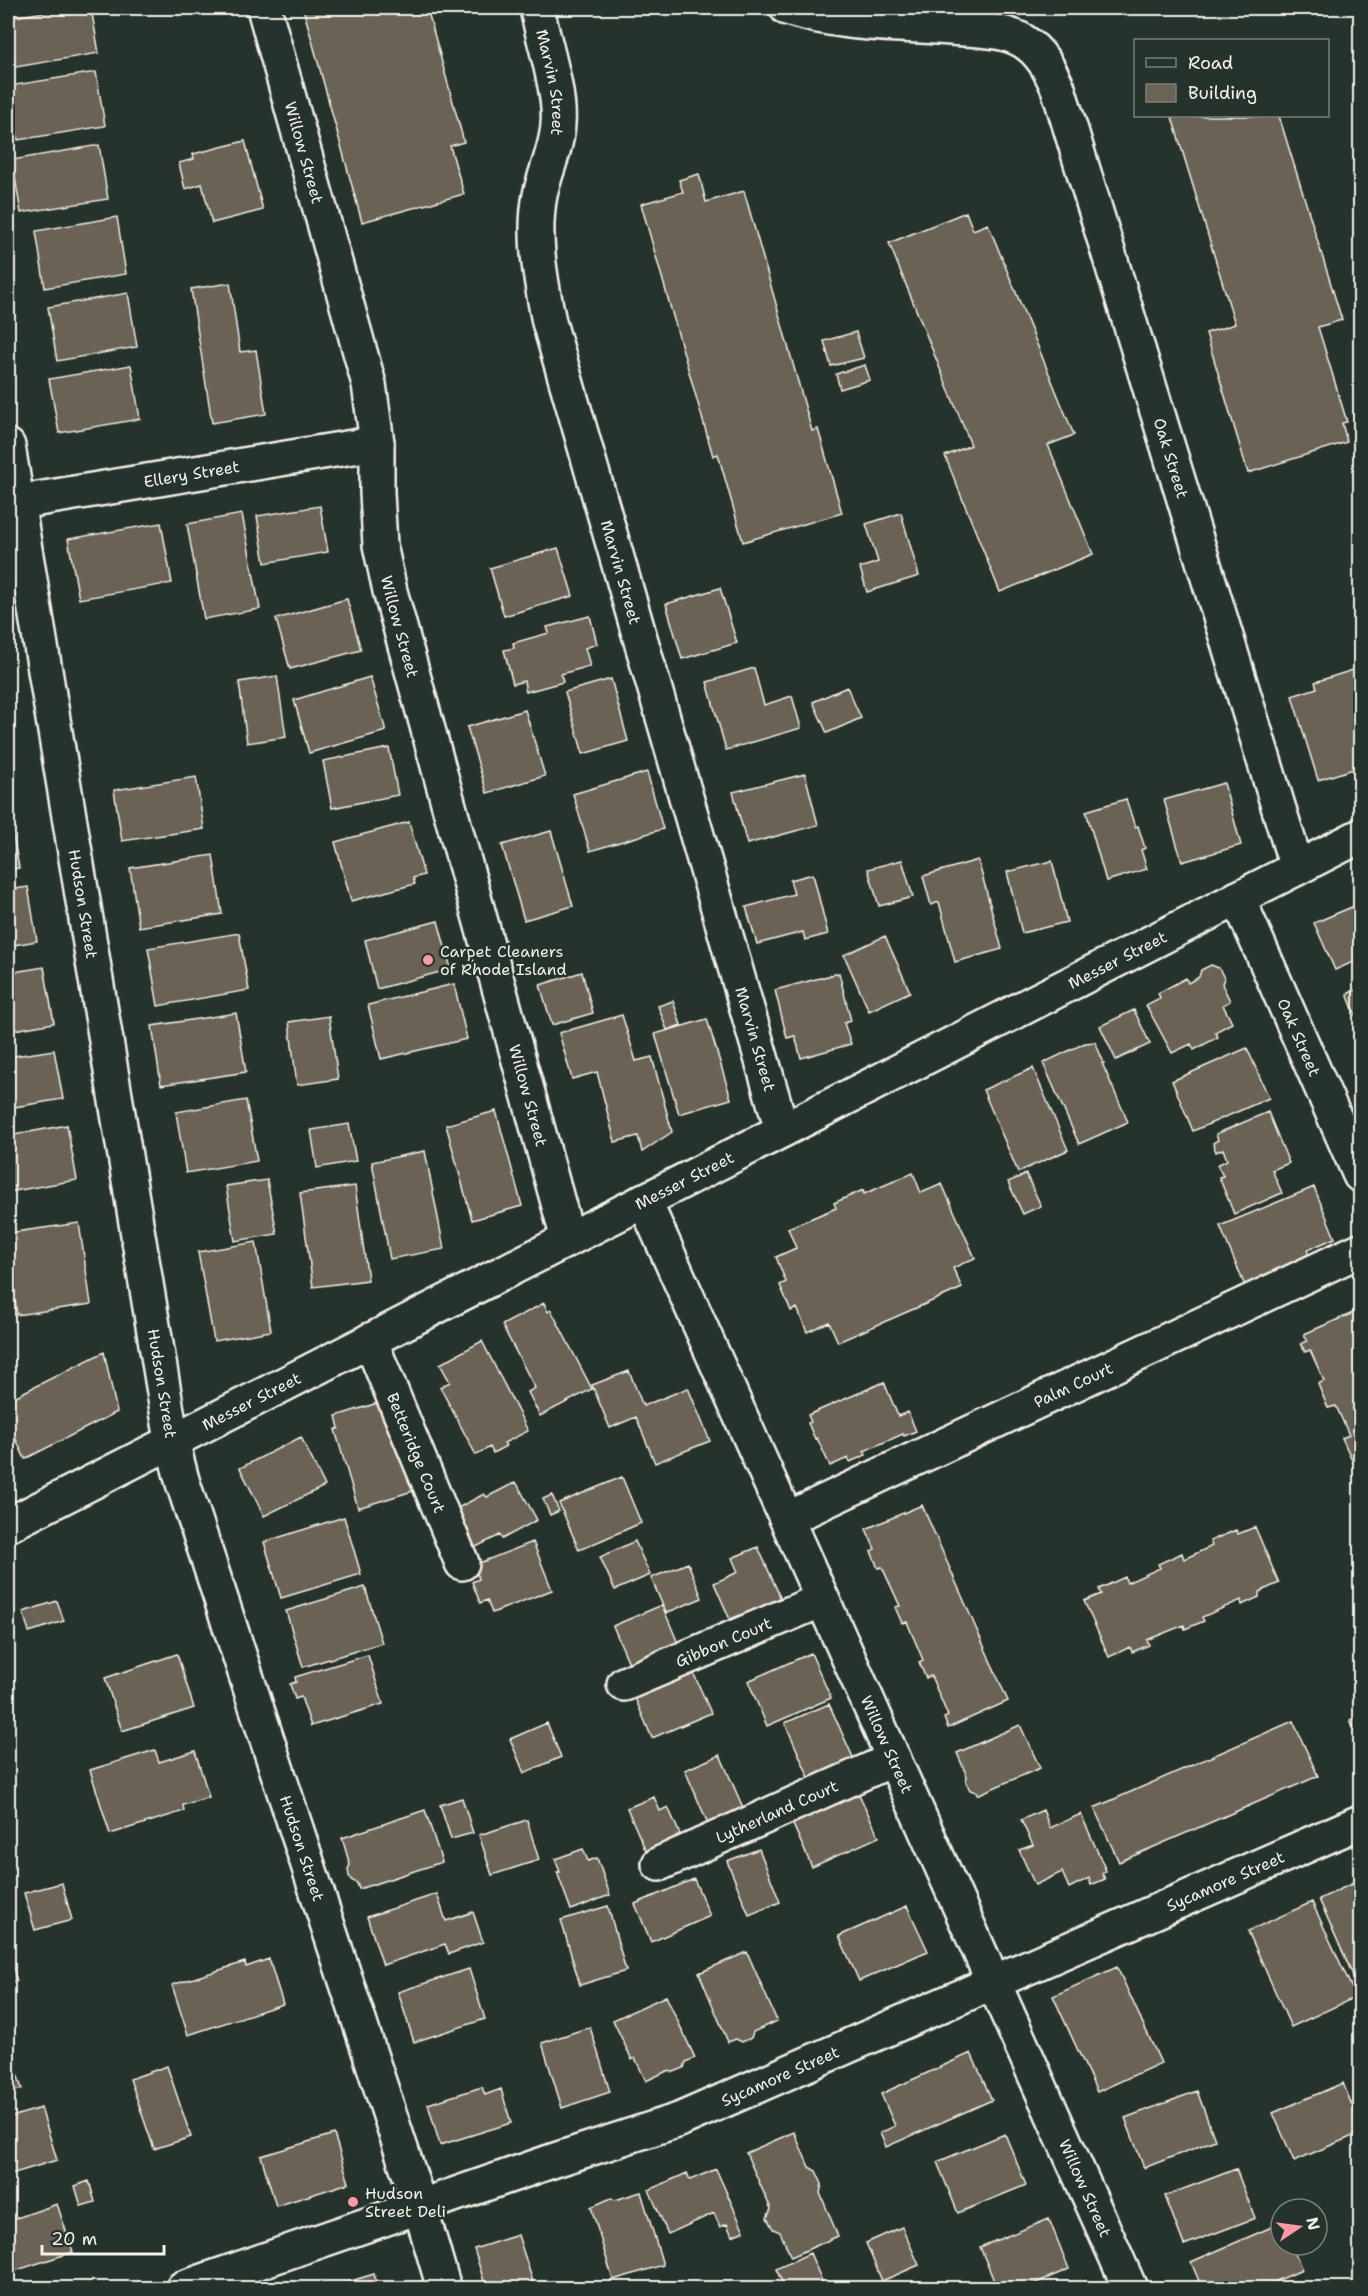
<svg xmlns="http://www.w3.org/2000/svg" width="1368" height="2296" font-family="'Shantell Sans',sans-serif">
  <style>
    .building { fill: #6b6354; stroke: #f4f1e8; stroke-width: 1.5 }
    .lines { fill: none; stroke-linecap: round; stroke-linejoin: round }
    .street-casing { stroke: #f4f1e8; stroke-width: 38 }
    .secondary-casing { stroke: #f4f1e8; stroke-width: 38 }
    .street { stroke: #26332d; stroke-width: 33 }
    .secondary { stroke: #26332d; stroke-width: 33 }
    .poi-dot { fill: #ff9aa2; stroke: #26332d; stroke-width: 2 }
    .labels { text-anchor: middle; stroke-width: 5; stroke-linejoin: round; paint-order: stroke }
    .street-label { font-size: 16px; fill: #f4f1e8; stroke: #26332d }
    .poi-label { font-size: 16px; fill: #f4f1e8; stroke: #26332d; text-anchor: start }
  </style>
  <rect width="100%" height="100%" fill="#26332d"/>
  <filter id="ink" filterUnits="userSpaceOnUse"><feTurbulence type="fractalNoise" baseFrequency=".0167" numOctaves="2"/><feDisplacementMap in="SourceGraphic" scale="12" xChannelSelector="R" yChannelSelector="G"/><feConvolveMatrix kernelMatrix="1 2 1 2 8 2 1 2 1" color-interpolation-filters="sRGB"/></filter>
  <g filter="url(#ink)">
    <path class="building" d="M70,8H91L99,53L10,68L8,53V18Z
      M303,8H427L464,142L450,146L464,194L362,222Z
      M96,72L105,126L18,140L9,86Z
      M1178,116H1279L1342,320L1318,327L1347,422L1342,423L1347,442L1248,473L1206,333L1235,324L1172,117Z
      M245,141L263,210L212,223L202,184L185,189L179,163L194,159L193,154Z
      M99,145L108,199L21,213L12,160Z
      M699,174L706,202L744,191L812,431L818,429L842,513L743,542L718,454L713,456L641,204L683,192L679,180Z
      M966,212L973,230L988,224L1074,435L1048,445L1093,554L1000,592L945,456L971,445L889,243Z
      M117,217L126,274L45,288L36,231Z
      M230,283L240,352L256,350L266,414L212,423L191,289Z
      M128,293L137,347L57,361L48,307Z
      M856,332L864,358L831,366L824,341Z
      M131,365L140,419L59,433L49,379Z
      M865,365L870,380L840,389L836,374Z
      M320,506L328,552L265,563L257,516Z
      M901,513L919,576L867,592L860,568L878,562L866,524Z
      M242,514L260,609L204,619L187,524Z
      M161,523L172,583L79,599L68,539Z
      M558,548L573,596L504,616L490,568Z
      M720,588L737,643L682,659L666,604Z
      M347,599L361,650L290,669L276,619Z
      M590,616L597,644L585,648L590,666L561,674L563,682L526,692L524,681L513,684L504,650L514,648L513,643L549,633L547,627Z
      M754,668L764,705L792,696L801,728L726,750L707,682Z
      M1356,669L1360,685V744L1358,745L1360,752V767L1318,780L1292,696L1317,688L1315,682Z
      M277,676L286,737L247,743L239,682Z
      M370,677L386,731L309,753L294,700Z
      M611,679L628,741L583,754L565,692Z
      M847,687L861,718L827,733L813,702Z
      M525,710L545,776L487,793L467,727Z
      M389,748L398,795L332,808L323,761Z
      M647,772L663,829L590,851L573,794Z
      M805,774L818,825L747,844L733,792Z
      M196,777L204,829L122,841L114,790Z
      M1224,783L1241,845L1182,862L1164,800Z
      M1126,799L1135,827L1138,826L1145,848L1141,850L1147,869L1106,881L1086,811Z
      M8,807L19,868L8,870Z
      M409,822L424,875L413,878L415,884L351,901L335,842Z
      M551,831L573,906L524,920L502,845Z
      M213,855L222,914L139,927L130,868Z
      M902,860L913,897L879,906L868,869Z
      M978,860L1002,949L955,962L939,902L931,905L923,876Z
      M1052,861L1067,922L1022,933L1007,872Z
      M813,874L828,934L805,940L803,932L757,944L746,907L794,894L790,880Z
      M28,887L37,941L8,946V890Z
      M1360,889V959L1335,970L1314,923L1359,904L1353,892Z
      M438,921L451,969L377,989L365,940Z
      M239,933L249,990L158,1006L148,948Z
      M885,936L910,992L869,1011L844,955Z
      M1211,965L1219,968L1224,978L1222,984L1230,1001L1223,1005L1232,1023L1215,1032L1218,1037L1194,1050L1191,1044L1172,1053L1146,1005L1160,998L1158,993L1186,978L1188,983L1199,977L1201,970Z
      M44,967L54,1023L8,1031V973Z
      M582,972L593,1013L552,1025L540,985Z
      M839,973L851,1021L844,1023L851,1044L801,1058L795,1036L787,1038L775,990Z
      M454,984L467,1039L381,1059L368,1005Z
      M1360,988V1026L1347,994Z
      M673,1001L681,1025L667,1030L658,1006Z
      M1134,1010L1150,1044L1116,1060L1100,1026Z
      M236,1013L246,1072L161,1085L152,1026Z
      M622,1015L636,1061L652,1057L672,1132L642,1152L638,1136L615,1142L597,1072L572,1079L559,1033Z
      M329,1016L338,1079L297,1085L289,1022Z
      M707,1019L731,1099L679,1114L655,1034Z
      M1095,1042L1104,1063H1102L1128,1122L1079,1144L1043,1063L1085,1043Z
      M1247,1048L1269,1098L1193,1131L1172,1081Z
      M54,1050L63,1099L8,1108V1057Z
      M1033,1068L1068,1150L1018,1172L983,1090Z
      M246,1100L257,1161L186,1173L176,1112Z
      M496,1111L522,1206L472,1220L446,1125Z
      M1268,1112L1289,1163L1272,1170L1282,1193L1234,1214L1219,1177L1223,1176L1217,1165L1227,1160L1223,1149L1216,1152L1213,1143L1218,1140L1216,1134Z
      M349,1124L356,1161L317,1168L311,1130Z
      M67,1125L77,1180L8,1192V1136Z
      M425,1151L444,1249L390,1259L372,1162Z
      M913,1173L921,1193L942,1184L975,1258L953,1268L962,1288L838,1342L829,1322L807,1332L797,1308L791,1311L780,1285L786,1282L776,1257L796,1248L788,1228L836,1208L834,1203L863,1190L864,1194Z
      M1026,1174L1041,1206L1023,1214L1008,1182Z
      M267,1180L277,1234L235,1241L226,1186Z
      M355,1186L368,1280L313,1287L300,1193Z
      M1314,1187L1335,1238L1307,1250L1310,1259L1245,1286L1220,1226Z
      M79,1223L91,1304L17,1315L8,1252V1233Z
      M256,1242L271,1331L214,1341L198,1252Z
      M544,1303L548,1312L551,1310L592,1389L540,1416L528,1392L535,1388L502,1325Z
      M1360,1310V1463L1359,1460L1353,1462L1342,1438L1349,1435L1336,1406L1328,1408L1318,1384L1324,1381L1310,1350L1305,1352L1301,1344L1307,1341L1304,1334Z
      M482,1341L528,1431L504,1443L506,1446L493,1453L490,1447L476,1455L440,1387L450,1382L440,1364Z
      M104,1352L117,1412L25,1459L8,1422V1400Z
      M629,1371L643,1406L688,1388L710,1441L655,1463L636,1417L610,1428L592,1385Z
      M884,1382L898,1416L908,1412L916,1431L904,1436L903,1434L864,1451L866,1455L850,1462L848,1458L830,1466L817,1438L815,1439L808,1423L811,1422L808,1415Z
      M381,1402L416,1490L358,1508L335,1430L339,1428L336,1416Z
      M301,1437L325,1486L264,1516L240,1468Z
      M622,1477L641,1523L579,1550L559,1503Z
      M516,1482L537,1520L502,1539L500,1535L474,1548L454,1510L484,1494L487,1497Z
      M552,1495L559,1511L550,1515L543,1499Z
      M922,1505L1008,1701L948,1728L944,1718L948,1716L931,1676L926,1678L919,1662L923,1660L907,1622L902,1623L895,1607L900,1606L882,1567L878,1568L871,1551L875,1549L866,1529Z
      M344,1517L361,1574L281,1598L264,1542Z
      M1255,1527L1279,1583L1259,1592V1597L1242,1605L1241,1600L1202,1617L1204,1621L1185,1629L1184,1625L1147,1640L1149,1645L1132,1652L1130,1647L1109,1657L1084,1601L1101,1594L1099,1589L1125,1577L1127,1583L1160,1568L1158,1564L1182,1553L1184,1559L1212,1546L1210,1541L1236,1530L1238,1534Z
      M635,1541L650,1575L615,1590L600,1557Z
      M533,1542L552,1590L492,1613L487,1600L480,1603L472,1582L479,1579L474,1565Z
      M758,1547L782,1601L732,1624L714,1583L738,1572L732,1558Z
      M688,1563L702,1598L666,1613L651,1578Z
      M365,1587L382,1643L303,1667L286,1611Z
      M57,1601L64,1621L29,1632L23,1612Z
      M662,1605L680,1648L632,1670L613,1626Z
      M811,1653L831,1698L767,1726L748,1681Z
      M177,1654L194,1708L122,1731L105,1678Z
      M368,1655L383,1704L311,1726L301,1697L295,1699L290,1684L296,1682L295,1677Z
      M693,1672L711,1713L652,1738L635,1698Z
      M829,1704L855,1762L811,1782L785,1723Z
      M1360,1715V1744L1350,1720Z
      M1293,1721L1318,1776L1119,1862L1094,1808Z
      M547,1723L561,1757L524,1773L510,1739Z
      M1020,1725L1040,1768L977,1795L976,1792L970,1790L966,1782L967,1776L957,1753Z
      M155,1750L159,1762L195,1751L209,1797L183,1805L184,1811L110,1834L90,1770Z
      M720,1755L748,1819L712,1833L685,1770Z
      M857,1790L879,1837L812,1867L791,1820Z
      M654,1797L660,1811L668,1807L685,1846L651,1863L627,1808Z
      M462,1798L473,1833L451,1839L440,1805Z
      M425,1810L442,1862L359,1889L357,1883L351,1880L349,1876L348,1869L350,1865L342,1838Z
      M1043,1810L1050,1828L1081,1814L1106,1871L1102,1873L1105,1879L1091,1885L1089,1878L1069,1888L1062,1872L1035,1885L1019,1850L1033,1845L1021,1820Z
      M527,1820L539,1860L492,1875L479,1835Z
      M583,1849L588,1861L597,1858L610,1895L571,1910L557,1872H560L555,1859Z
      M759,1849L780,1902L749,1915L727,1861Z
      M694,1879L710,1916L651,1942L635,1904Z
      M1360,1880V1991L1319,1899Z
      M62,1883L72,1920L35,1930L24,1893Z
      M437,1894L446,1921L473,1912L483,1942L449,1954L445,1944L383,1965L367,1917Z
      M1312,1902L1356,1997L1291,2027L1248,1931Z
      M608,1906L626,1971L580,1985L561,1920Z
      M907,1906L928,1951L859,1981L839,1936Z
      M8,1951L17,1981L8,1984Z
      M747,1952L777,2021L753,2032L751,2038L742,2042L736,2039L728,2042L699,1973Z
      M269,1959L283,2004L188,2035L172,1985L245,1962L246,1967Z
      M1117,1967L1161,2063L1097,2092L1053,1996Z
      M469,1969L485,2019L414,2042L398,1992Z
      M666,1996L695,2058L686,2062L684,2068L674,2072L667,2071L646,2081L635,2058L632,2060L613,2020Z
      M590,2027L610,2092L562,2108L542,2043Z
      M8,2046L22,2089L9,2093L12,2103L8,2105Z
      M971,2053L992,2100L886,2147L880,2133L895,2126L881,2094Z
      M167,2066L191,2137L154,2149L130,2079Z
      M1343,2083L1360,2125V2133L1294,2161L1273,2113Z
      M482,2087L485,2095L501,2089L511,2123L440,2145L428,2104Z
      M1197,2091L1215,2140L1144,2168L1125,2118Z
      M41,2108L57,2160L8,2175V2118Z
      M794,2132L809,2167L816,2171L822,2184L820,2193L838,2236L791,2257L780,2232L773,2229L767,2218L771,2209L746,2153Z
      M334,2134L349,2183L276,2206L261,2156Z
      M1005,2134L1026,2185L958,2213L937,2162Z
      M716,2169L744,2231L732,2236L727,2224L720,2227L714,2213L668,2234L649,2190L687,2173L690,2180Z
      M1236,2169L1255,2218L1184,2245L1165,2196Z
      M89,2181L95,2202L81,2206L75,2186Z
      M641,2192L663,2265L613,2280L591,2207L611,2198L615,2200Z
      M57,2204L73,2252L8,2273V2221Z
      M1049,2219L1069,2269L1024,2288H997L980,2247Z
      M1281,2223V2245H1291L1302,2270L1260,2288H1202L1191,2262Z
      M902,2227L919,2265L882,2281L866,2243Z
      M518,2235L535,2288H486L474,2249Z
      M810,2253L825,2288H785L776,2269Z
      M374,2274L378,2288H328Z"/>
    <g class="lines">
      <g class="street-casing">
        <g id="street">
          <path id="s1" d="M264,8L369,384L377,443V493L380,545L390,591L568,1239"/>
          <path id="s2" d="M537,8C543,41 561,92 558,124C557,148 545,171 540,195C532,237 541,281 549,322L782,1130"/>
          <path id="s3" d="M787,8C839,25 897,24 951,28C975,30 1002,29 1023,41C1041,52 1050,70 1058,88L1297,868"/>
          <path id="s4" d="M8,446L172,1441L182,1480L420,2207L444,2288"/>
          <path id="s5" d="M8,504L377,443"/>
          <path id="s6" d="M1238,898L1360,1175"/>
          <path id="s7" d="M644,1200L1130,2288"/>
          <path id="s8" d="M370,1340L462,1563"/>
          <path id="s9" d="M787,1519L1360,1250"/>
          <path id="s10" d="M624,1684L822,1600"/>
          <path id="s11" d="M659,1864L894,1759"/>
          <path id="s12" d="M183,2288L555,2160L679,2120L1360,1822"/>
        </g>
      </g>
      <g class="secondary-casing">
        <g id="secondary">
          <path id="s13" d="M8,1525L1360,836"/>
        </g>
      </g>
      <use href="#street" class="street"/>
      <use href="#secondary" class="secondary"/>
    </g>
  </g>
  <g class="poi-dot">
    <circle cx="428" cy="960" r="6"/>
    <circle cx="353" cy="2202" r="6"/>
  </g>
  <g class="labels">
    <g class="street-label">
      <text dy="6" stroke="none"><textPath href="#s2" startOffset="76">Marvin Street</textPath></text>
      <text dy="6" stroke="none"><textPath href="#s1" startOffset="150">Willow Street</textPath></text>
      <text dy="6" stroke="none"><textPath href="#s3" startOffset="686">Oak Street</textPath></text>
      <text dy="6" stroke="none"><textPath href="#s5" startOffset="186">Ellery Street</textPath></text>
      <text dy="6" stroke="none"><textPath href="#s2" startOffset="580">Marvin Street</textPath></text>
      <text dy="6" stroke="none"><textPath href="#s1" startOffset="636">Willow Street</textPath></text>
      <text dy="6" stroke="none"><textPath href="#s4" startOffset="464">Hudson Street</textPath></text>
      <text dy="6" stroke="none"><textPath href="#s13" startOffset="1245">Messer Street</textPath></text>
      <text dy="6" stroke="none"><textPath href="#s6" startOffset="152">Oak Street</textPath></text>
      <text dy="6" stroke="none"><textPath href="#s2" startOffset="1066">Marvin Street</textPath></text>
      <text dy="6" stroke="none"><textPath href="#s1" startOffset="1122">Willow Street</textPath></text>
      <text dy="6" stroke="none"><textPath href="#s13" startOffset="759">Messer Street</textPath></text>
      <text dy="6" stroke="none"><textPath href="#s4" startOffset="950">Hudson Street</textPath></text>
      <text dy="6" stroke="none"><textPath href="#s9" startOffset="316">Palm Court</textPath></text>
      <text dy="6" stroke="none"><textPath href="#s13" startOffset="273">Messer Street</textPath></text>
      <text dy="6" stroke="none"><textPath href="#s8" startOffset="122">Betteridge Court</textPath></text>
      <text dy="6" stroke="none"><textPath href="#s10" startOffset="108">Gibbon Court</textPath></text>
      <text dy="6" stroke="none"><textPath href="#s7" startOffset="596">Willow Street</textPath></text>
      <text dy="6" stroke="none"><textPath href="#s11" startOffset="129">Lytherland Court</textPath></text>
      <text dy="6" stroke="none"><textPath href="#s4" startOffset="1436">Hudson Street</textPath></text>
      <text dy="6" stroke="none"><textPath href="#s12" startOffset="1120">Sycamore Street</textPath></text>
      <text dy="6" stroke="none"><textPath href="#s12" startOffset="634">Sycamore Street</textPath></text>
      <text dy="6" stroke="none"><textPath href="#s7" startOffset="1082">Willow Street</textPath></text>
    </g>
    <g class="poi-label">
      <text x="440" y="957">Carpet Cleaners<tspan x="440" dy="18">of Rhode Island</tspan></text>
      <text x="365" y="2199">Hudson<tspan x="365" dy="18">Street Deli</tspan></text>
    </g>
  </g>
  <rect width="1368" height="2296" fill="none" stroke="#26332d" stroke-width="30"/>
  <rect x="15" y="15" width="1338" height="2266" fill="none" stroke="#f4f1e8" stroke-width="2" filter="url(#ink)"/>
  <rect x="1134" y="39" width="195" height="78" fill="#26332d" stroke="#787f78" stroke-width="1.5"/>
  <rect x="1146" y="58" width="30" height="9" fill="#26332d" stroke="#787f78" stroke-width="1.5"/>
  <text x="1188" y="69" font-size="18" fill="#f4f1e8">Road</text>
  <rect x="1146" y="84" width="30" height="18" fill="#6b6354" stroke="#787f78" stroke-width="1.5"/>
  <text x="1188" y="99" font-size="18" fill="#f4f1e8">Building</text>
  <g transform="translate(1299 2227) rotate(77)"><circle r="28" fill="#26332d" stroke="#787f78" stroke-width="1.5"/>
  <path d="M0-4.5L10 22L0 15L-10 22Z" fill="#ff9aa2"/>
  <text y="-9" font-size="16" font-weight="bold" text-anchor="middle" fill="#f4f1e8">N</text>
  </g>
  <path d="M42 2245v9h122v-9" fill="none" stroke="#f4f1e8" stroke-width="3"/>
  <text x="51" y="2245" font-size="18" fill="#f4f1e8" stroke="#26332d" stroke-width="4.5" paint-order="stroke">20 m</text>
</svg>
